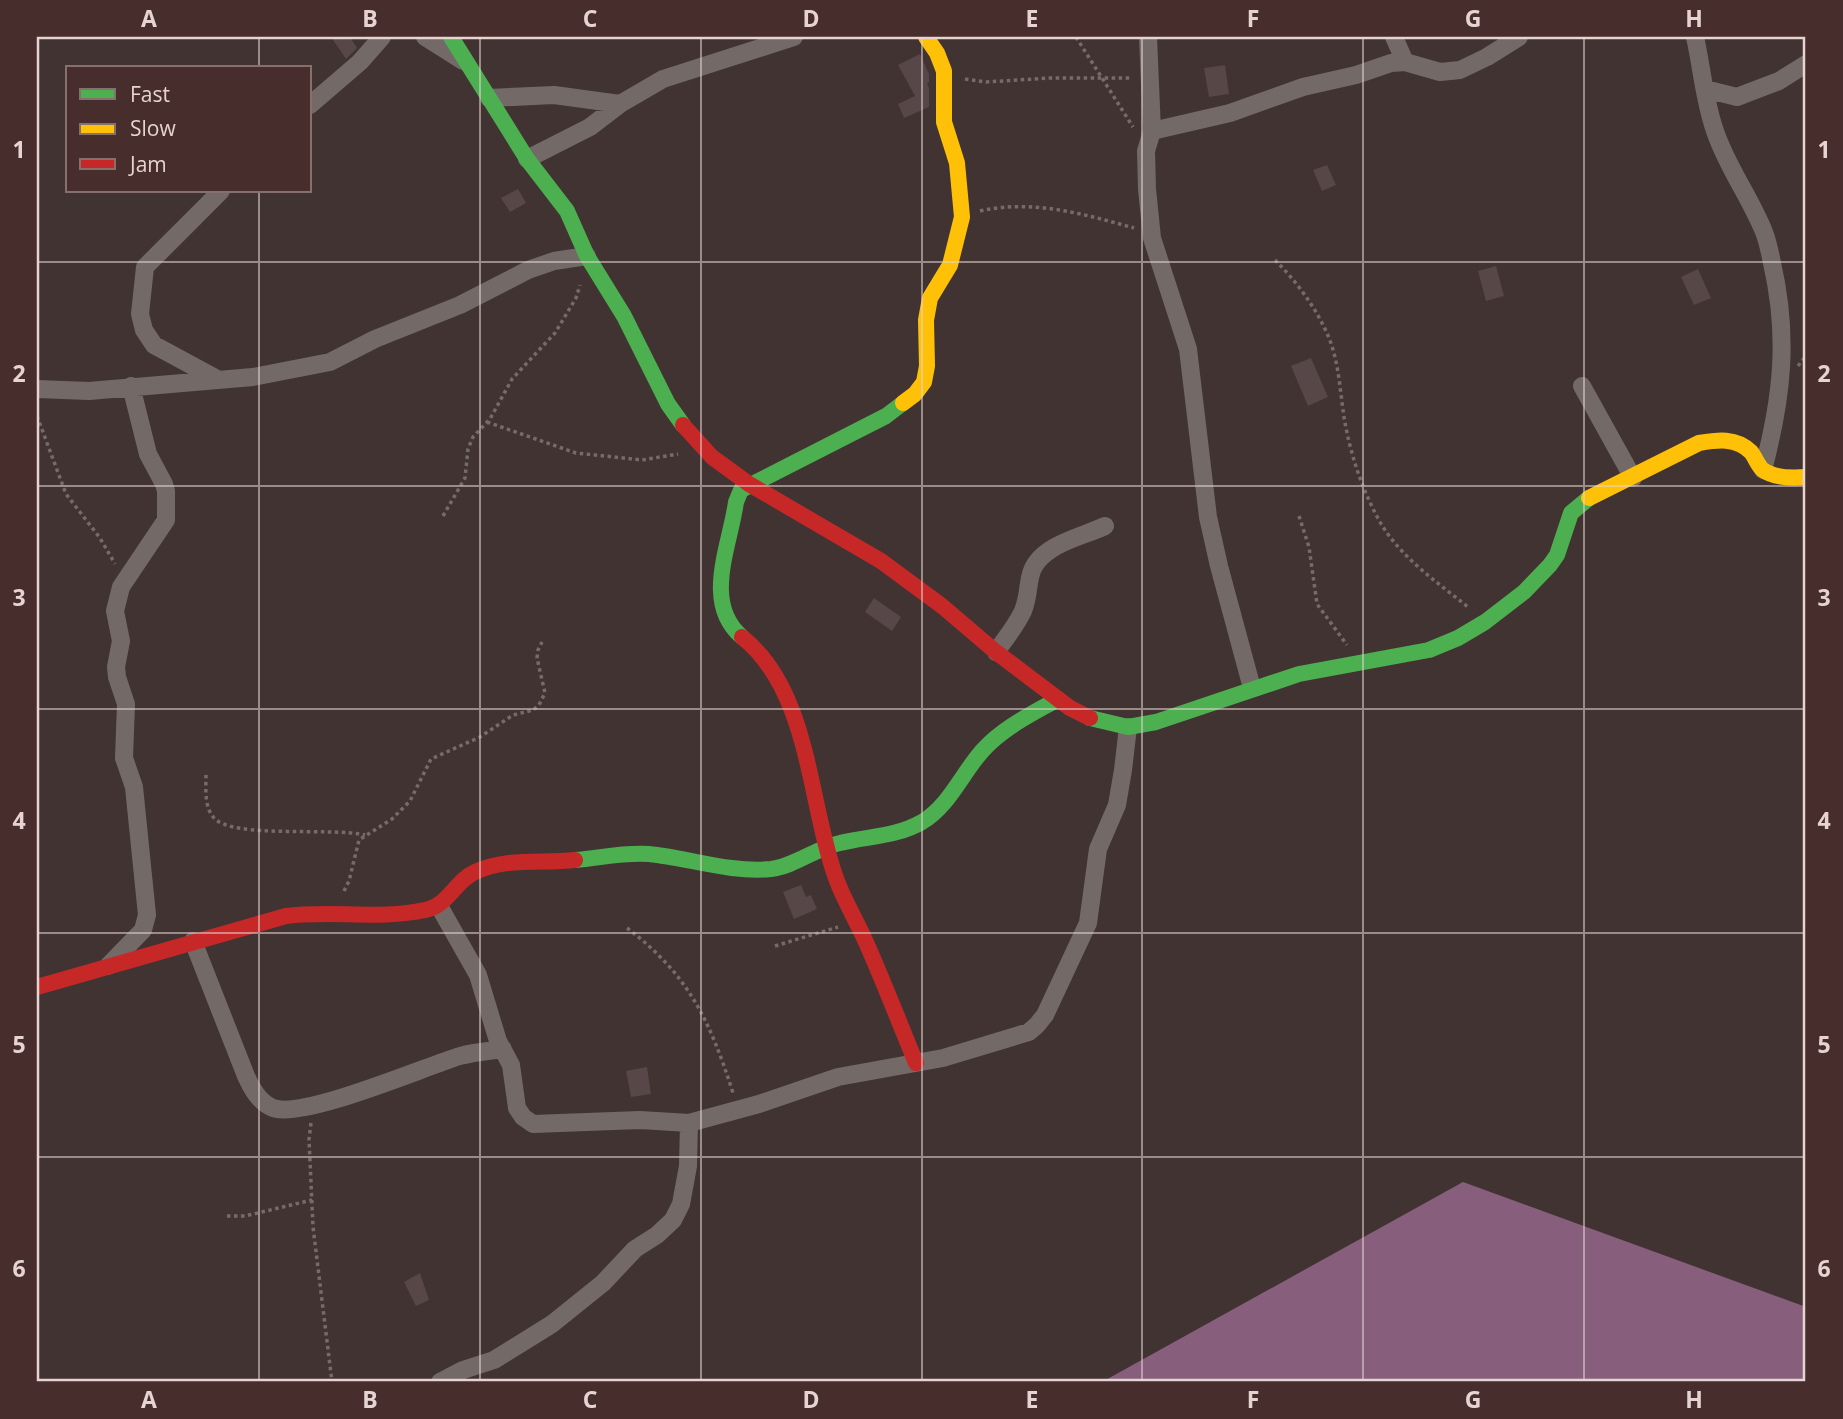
<svg xmlns="http://www.w3.org/2000/svg" width="1843" height="1419" font-family="'Open Sans',sans-serif">
  <style>
    .water { fill: #875f7d }
    .building { fill: #574749 }
    .lines { fill: none; stroke-linecap: round; stroke-linejoin: round }
    .path { stroke: #756c69; stroke-width: 3.5; stroke-dasharray: 3.5 3.5; stroke-linecap: butt }
    .street { stroke: #736a67; stroke-width: 18 }
    .fast { stroke: #4caf50; stroke-width: 16 }
    .slow { stroke: #ffc107; stroke-width: 16 }
    .jam { stroke: #c62828; stroke-width: 16 }
    .grid { fill: none; stroke: #e5d4d2; stroke-width: 2; stroke-opacity: 0.55 }
    .neatline { fill: none; stroke: #e5d4d2; stroke-width: 2.5 }
    .grid-label { font-size: 23px; text-anchor: middle; font-weight: bold; fill: #e5d4d2 }
  </style>
  <rect width="100%" height="100%" fill="#413331"/>
  <path class="water" d="M1463,1182L1806,1307V1382H1102Z"/>
  <path class="building" d="M331,37H350L357,48L346,59Z
    M920,54L929,74V82L927,83L929,88V107L904,118L898,104L915,96L898,65Z
    M1225,65L1229,94L1209,97L1204,68Z
    M1327,165L1336,185L1322,191L1313,170Z
    M518,189L526,203L510,212L501,198Z
    M1496,266L1504,296L1486,301L1478,271Z
    M1698,269L1711,298L1694,305L1681,277Z
    M1311,358L1328,397L1308,406L1291,366Z
    M874,598L901,617L892,631L865,612Z
    M801,885L806,897L811,895L817,909L794,919L783,892Z
    M647,1067L651,1094L631,1097L626,1071Z
    M420,1273L429,1300L416,1306L404,1282Z"/>
  <g class="lines">
    <path class="path" d="M1076,37L1133,127
      M965,79L986,82L1050,78H1132
      M980,211C1032,199 1084,214 1134,228
      M1275,260C1297,282 1317,309 1329,338C1339,363 1340,391 1344,417C1350,453 1362,490 1380,522C1401,558 1437,582 1468,607
      M1798,366L1806,356
      M37,416L66,494L100,538L115,564
      M487,422L576,453L642,460L678,454
      M443,516L465,478L468,449L473,437L490,419L512,379L555,333L576,298L580,285
      M1299,516L1309,547L1317,604L1347,645
      M206,775C206,789 204,807 214,818C233,839 331,827 365,835
      M344,891L349,881L359,840L392,819L410,801L431,759L480,737L513,715L533,710L539,705L545,693L537,658L538,650L542,642
      M627,928C689,975 710,1021 733,1093
      M775,946L838,927
      M311,1123L309,1139L313,1227L332,1382
      M227,1216H245L312,1200"/>
    <path class="street" d="M425,37L463,61
      M1148,37L1152,131L1146,151L1147,189L1152,238L1188,349L1208,517L1219,566L1252,688
      M1394,37L1405,62
      M1695,37C1702,68 1704,100 1715,131C1727,167 1750,197 1764,232C1768,242 1770,253 1772,263C1789,337 1782,398 1763,470
      M1705,89L1737,97L1779,81L1806,64
      M489,98L554,95L620,104
      M310,105L360,62L382,37
      M1152,131L1230,113L1303,87L1356,75L1391,63L1405,62L1440,72L1460,70L1487,57L1519,37
      M527,159L590,127L620,104L663,79L794,37
      M217,379L154,345L144,330L140,314L145,267L221,191
      M1582,386L1633,478
      M37,389L89,391L253,377L330,362L375,339L460,305L528,270L554,261L587,256
      M996,652C1005,639 1016,626 1023,611C1033,586 1022,569 1050,550C1066,539 1088,534 1105,526
      M439,906L478,975L498,1041L511,1065L517,1108L523,1117L533,1124L640,1120L689,1123L759,1104L838,1077L943,1058L1029,1032L1037,1025L1045,1015L1088,923L1098,849L1117,805L1123,770L1128,727
      M193,941L246,1076C252,1089 259,1102 273,1108C304,1119 424,1067 460,1056C474,1052 489,1051 503,1049
      M108,966L143,930L147,915L134,787L124,758L126,704L117,677L116,667L121,641L115,611L121,587L166,520V491L164,484L148,454L131,386
      M440,1382L463,1370L494,1360L552,1324L603,1283L635,1249L657,1235L673,1220L681,1204L688,1166L689,1123"/>
    <path class="fast" d="M451,37L527,159L567,211L587,256L624,316L668,404L683,425
      M742,637C702,603 730,546 736,502L741,490L886,416L903,403
      M1090,718L1128,727L1156,722L1299,674L1429,650L1458,638L1485,622L1524,592L1550,565L1557,555L1571,513L1589,498
      M575,860C600,858 624,852 649,854C689,858 730,873 771,869C795,866 816,848 840,843C868,836 896,837 922,822C950,805 962,773 983,750C1004,727 1032,714 1058,699"/>
    <path class="slow" d="M903,403L915,394L924,382L927,366L926,320L930,298L950,265L962,217L957,163L944,122V71L937,53L926,37
      M1589,498L1699,443C1717,440 1736,437 1751,452C1755,457 1758,466 1763,470C1774,478 1793,478 1806,477"/>
    <path class="jam" d="M683,425L712,457L749,484L881,561L942,606L996,652L1070,708L1090,718
      M742,637C811,692 808,804 837,881C845,902 856,920 865,940C883,980 899,1022 916,1063
      M37,987L286,916C332,910 380,920 425,910C448,906 455,881 475,872C507,857 542,864 575,860"/>
  </g>
  <path class="grid" d="M259,37V68M480,37V1382M701,37V1382M922,37V1382M1142,37V1382M1363,37V1382M1584,37V1382M259,191V1382M37,262H1806M37,486H1806M37,709H1806M37,933H1806M37,1157H1806"/>
  <rect width="1843" height="1419" fill="none" stroke="#472d2b" stroke-width="77"/>
  <rect x="66" y="66" width="245" height="126" fill="#472d2b" stroke="#86706e" stroke-width="2"/>
  <rect x="80" y="89" width="35" height="10" fill="#4caf50" stroke="#86706e" stroke-width="2"/>
  <text x="130" y="102" font-size="21" fill="#e5d4d2">Fast</text>
  <rect x="80" y="124" width="35" height="10" fill="#ffc107" stroke="#86706e" stroke-width="2"/>
  <text x="130" y="136" font-size="21" fill="#e5d4d2">Slow</text>
  <rect x="80" y="159" width="35" height="10" fill="#c62828" stroke="#86706e" stroke-width="2"/>
  <text x="130" y="172" font-size="21" fill="#e5d4d2">Jam</text>
  <rect x="38" y="38" width="1766" height="1342" class="neatline"/>
  <g class="grid-label">
    <text x="149" y="27">A</text>
    <text x="370" y="27">B</text>
    <text x="590" y="27">C</text>
    <text x="811" y="27">D</text>
    <text x="1032" y="27">E</text>
    <text x="1253" y="27">F</text>
    <text x="1473" y="27">G</text>
    <text x="1694" y="27">H</text>
    <text x="19" y="158">1</text>
    <text x="1824" y="158">1</text>
    <text x="19" y="382">2</text>
    <text x="1824" y="382">2</text>
    <text x="19" y="606">3</text>
    <text x="1824" y="606">3</text>
    <text x="19" y="829">4</text>
    <text x="1824" y="829">4</text>
    <text x="19" y="1053">5</text>
    <text x="1824" y="1053">5</text>
    <text x="19" y="1277">6</text>
    <text x="1824" y="1277">6</text>
    <text x="149" y="1408">A</text>
    <text x="370" y="1408">B</text>
    <text x="590" y="1408">C</text>
    <text x="811" y="1408">D</text>
    <text x="1032" y="1408">E</text>
    <text x="1253" y="1408">F</text>
    <text x="1473" y="1408">G</text>
    <text x="1694" y="1408">H</text>
  </g>
</svg>
